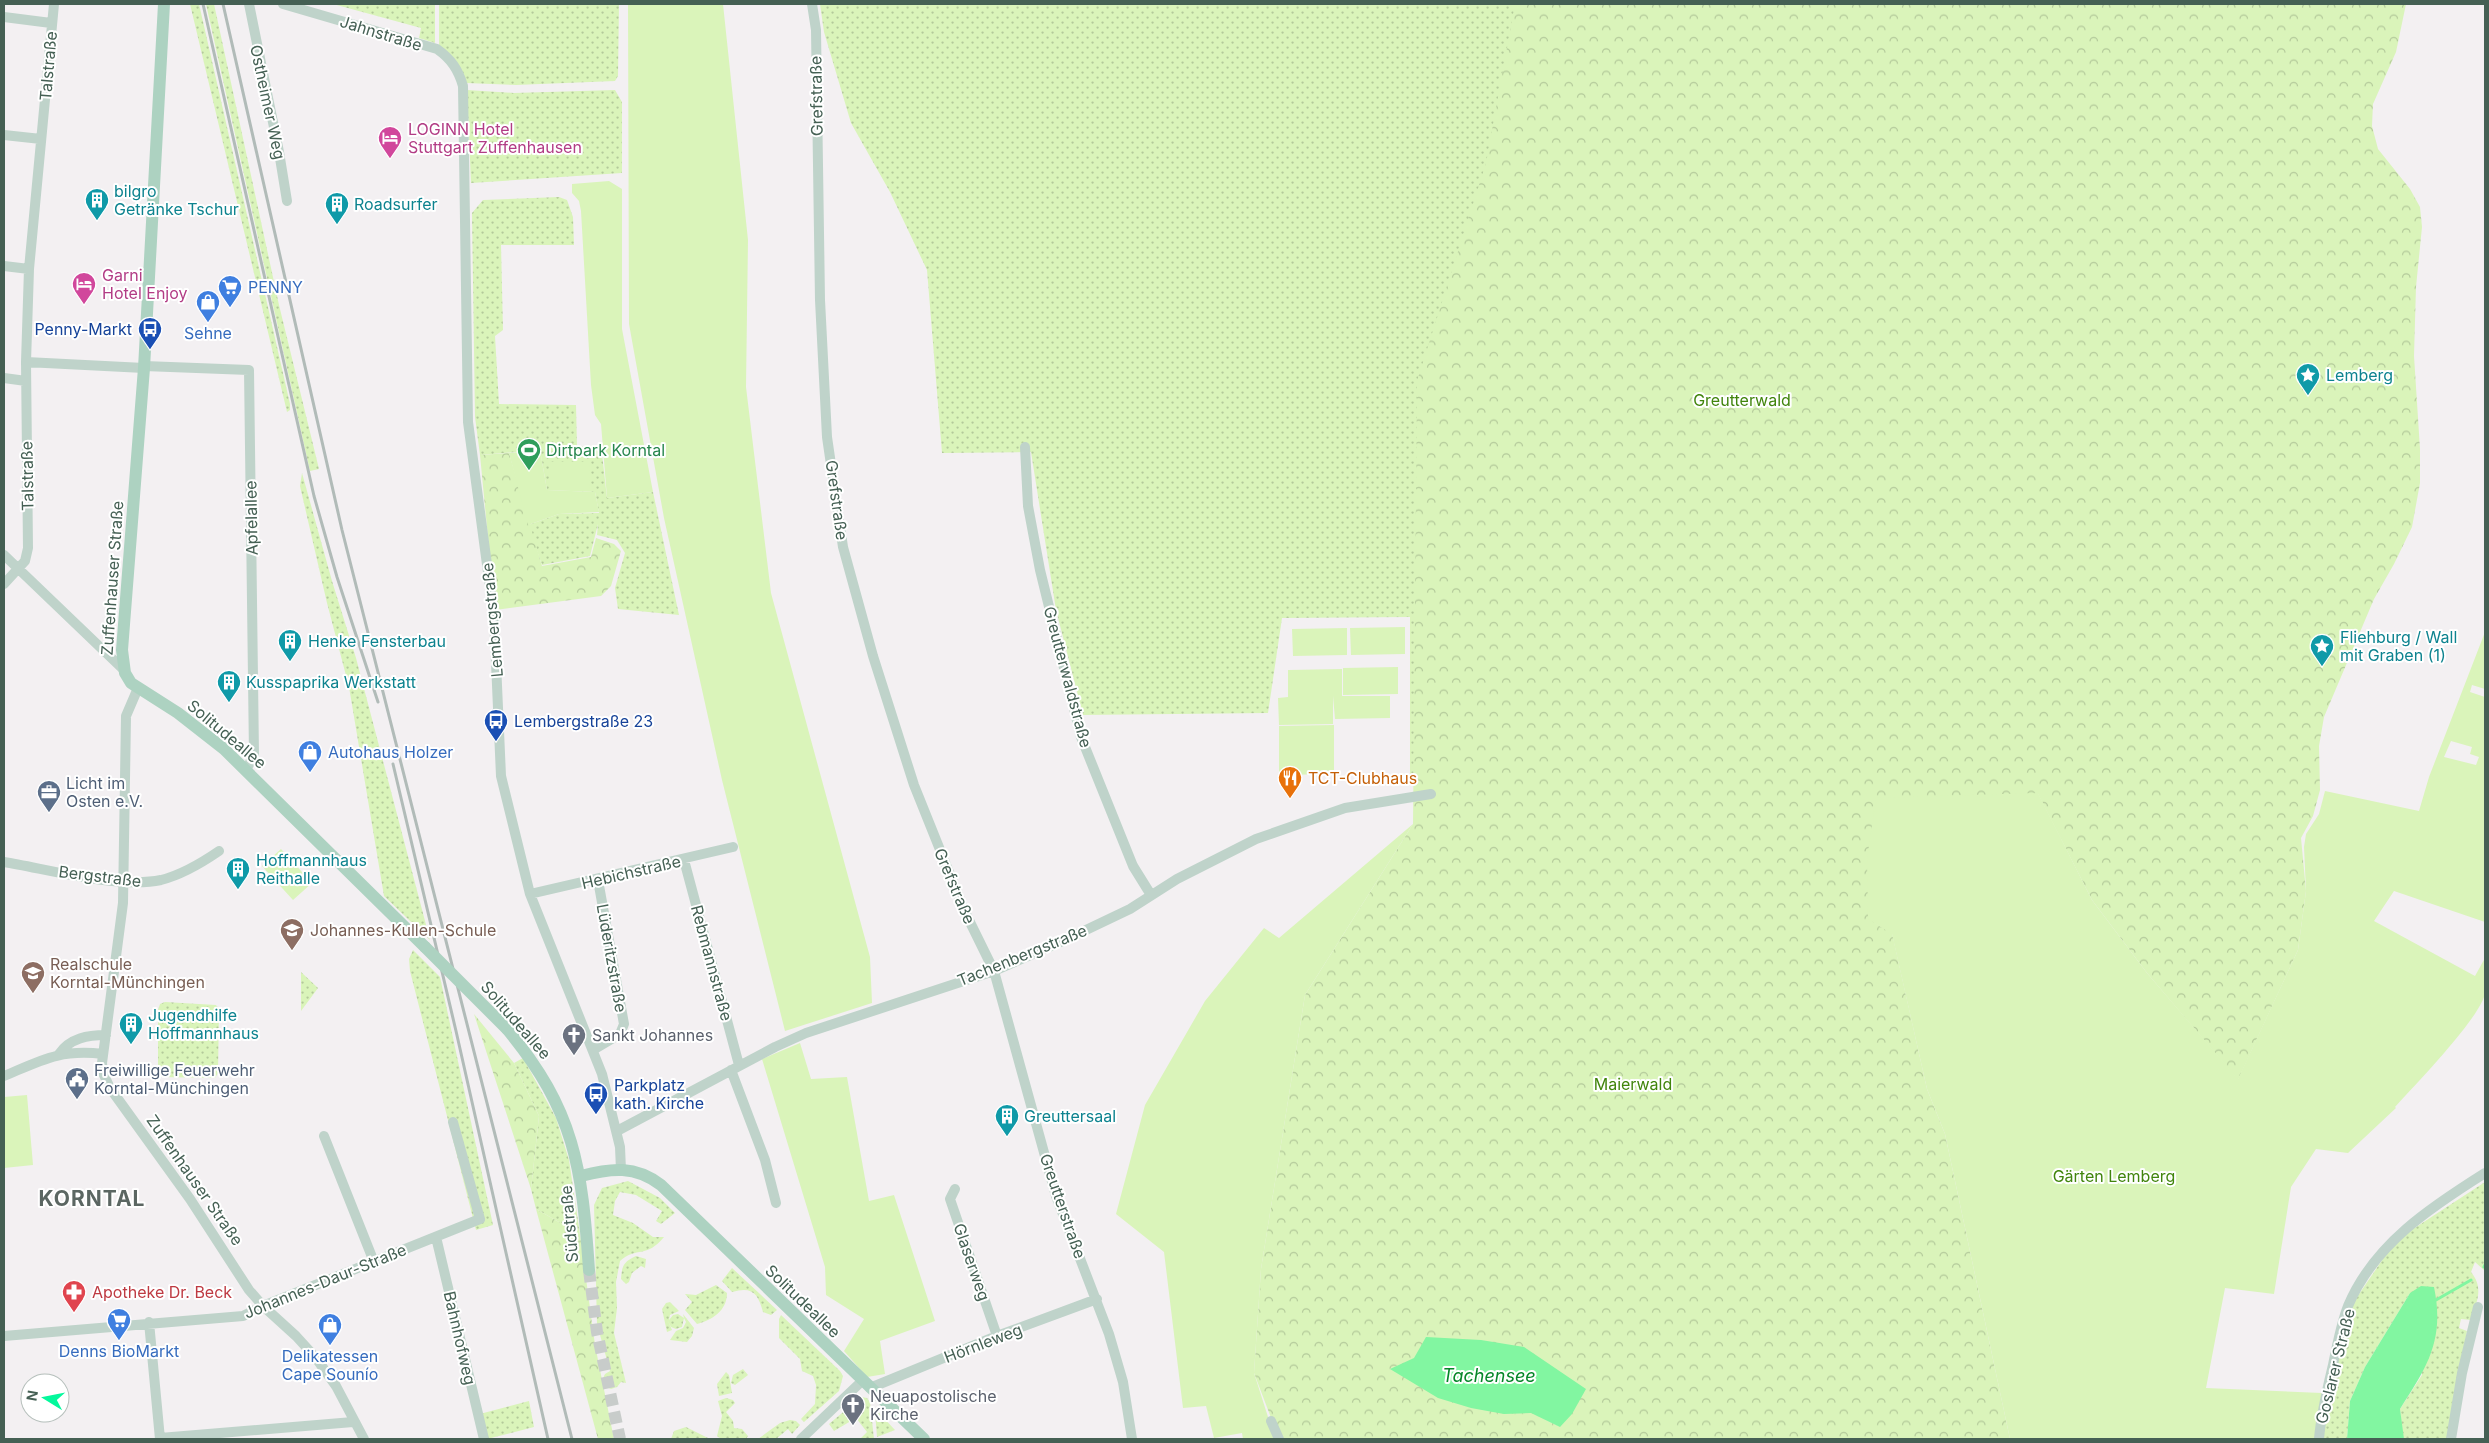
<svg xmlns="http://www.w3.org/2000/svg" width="2489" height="1443" font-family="Inter,sans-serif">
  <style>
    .grass { fill: url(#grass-dots) }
    .forest { fill: url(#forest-crowns); fill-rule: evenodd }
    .garden { fill: #daf4ba; fill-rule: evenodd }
    .water { fill: #82f6a1 }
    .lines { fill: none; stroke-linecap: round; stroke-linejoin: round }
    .stream { stroke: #82f6a1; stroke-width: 3 }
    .major-tunnel { stroke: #c8ccca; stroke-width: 12; stroke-dasharray: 12 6; stroke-linecap: butt }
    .minor { stroke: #bfd3ca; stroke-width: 10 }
    .major { stroke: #add2c1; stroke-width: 12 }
    .rail { stroke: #b1bbb8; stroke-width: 3 }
    .major-bridge { stroke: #add2c1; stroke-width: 12 }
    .labels { text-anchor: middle; stroke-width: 4; stroke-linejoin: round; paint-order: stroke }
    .street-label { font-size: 16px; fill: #456054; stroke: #fff }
    .hotel-label { font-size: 16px; fill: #b23c85; stroke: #fff; text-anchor: start }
    .culture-label { font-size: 16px; fill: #0d838f; stroke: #fff; text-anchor: start }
    .shop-label { font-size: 16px; fill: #366cbe; stroke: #fff }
    .transit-label { font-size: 16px; fill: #164399; stroke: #fff; text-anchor: start }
    .park-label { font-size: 16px; fill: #41850d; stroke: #fff }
    .leisure-label { font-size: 16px; fill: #27864d; stroke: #fff; text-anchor: start }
    .food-label { font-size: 16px; fill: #c56008; stroke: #fff; text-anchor: start }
    .service-label { font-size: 16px; fill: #4e5e75; stroke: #fff; text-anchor: start }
    .education-label { font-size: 16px; fill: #785e54; stroke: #fff; text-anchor: start }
    .worship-label { font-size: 16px; fill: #5b616d; stroke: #fff; text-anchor: start }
    .health-label { font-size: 16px; fill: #be3a42; stroke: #fff; text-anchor: start }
    .water-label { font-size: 18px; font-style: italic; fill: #058628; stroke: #fff }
    .district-label { font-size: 21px; font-weight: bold; letter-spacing: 1px; fill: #5b6662; stroke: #fff }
  </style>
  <defs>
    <pattern id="grass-dots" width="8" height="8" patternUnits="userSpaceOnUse" patternTransform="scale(1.25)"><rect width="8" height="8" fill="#daf4ba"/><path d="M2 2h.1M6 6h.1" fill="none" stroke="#b3c99a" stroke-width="1.8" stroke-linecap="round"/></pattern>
    <pattern id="forest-crowns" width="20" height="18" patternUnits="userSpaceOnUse" patternTransform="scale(1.25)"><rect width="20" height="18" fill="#daf4ba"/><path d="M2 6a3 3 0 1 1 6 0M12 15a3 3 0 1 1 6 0" fill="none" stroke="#b3c99a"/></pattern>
  </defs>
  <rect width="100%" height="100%" fill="#f3f0f2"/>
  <path class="grass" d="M190,4H199L290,404V410L287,412Z
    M206,4H214L279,305L319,469L310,471Z
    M333,4H435V43L419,38L421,28Z
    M439,4H619L618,76L615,81L516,85L466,83L439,48Z
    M820,4H2402L2055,779L1851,781L1930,1237L1508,1439L1332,1411L1447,783L1410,782V617L1282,618L1268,713L1083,715L1056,610L1031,452L942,453L927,270L890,192L851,123L824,32Z
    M467,90L514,93L615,90L622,102V173L471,183Z
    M559,197L567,200L573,217L574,245H501L503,330L495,336L499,404L576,405L577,447L601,445L607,498L653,492L679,615L618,609L615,588L625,553L617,540L597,535L598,524L590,556L542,565L528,525L559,514L599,513L595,492L547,490L540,450L480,455L475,417L472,213L483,200Z
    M302,473L332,581L356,658L430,940L384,896L349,687L327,603L300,486Z
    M413,950L440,977L493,1225L476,1230L410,971L409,959Z
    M301,972L318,988L301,1011Z
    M165,1002L216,1005L219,1009L218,1073L215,1078L162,1077L158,1075V1010L160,1004Z
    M523,1058L556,1118L569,1160L580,1234L536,1209L531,1189L539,1116L514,1063Z
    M628,1181L660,1198L675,1213L661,1224L656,1221L662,1211L636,1195L620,1192L615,1201L613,1215L633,1223L653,1237H664C646,1259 637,1246 620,1261L616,1282L617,1308L614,1333L626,1383L621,1382L617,1387L611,1389C603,1387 601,1381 605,1374L610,1371L597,1324L594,1205L602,1188Z
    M2485,1182V1271L2475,1262L2471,1272C2484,1288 2477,1301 2471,1320L2461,1319L2459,1328L2467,1331L2447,1439H2404L2402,1436L2400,1409L2422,1375L2410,1293L2365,1367L2350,1401L2347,1439H2322L2324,1418L2351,1306L2391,1247L2410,1231Z
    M636,1256L646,1259L645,1268L641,1266L632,1273L629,1282L626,1284L621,1279C622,1266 623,1262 636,1256Z
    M732,1268L777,1310L771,1315L763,1312C758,1293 752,1286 732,1292L722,1281Z
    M716,1285L727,1293C727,1311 712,1320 697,1324L685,1310L692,1302L685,1294L696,1295Z
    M670,1302L679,1311L670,1315L669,1320L673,1315L678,1314L684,1318L683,1314L694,1328L692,1336L687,1342L670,1340L676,1331L683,1328L686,1322L684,1318L682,1327L676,1329L671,1327L668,1321L672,1330L667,1332L662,1309L666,1303Z
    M781,1315L840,1371L843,1376L839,1391L804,1422L801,1419L815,1404L816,1385L813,1376L802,1371L800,1359L779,1338V1319Z
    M743,1369L748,1375L735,1385L731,1383L733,1375Z
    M726,1372L729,1375L732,1393L719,1396L717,1384Z
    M861,1397L867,1398L870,1402L874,1439H860L867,1432L856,1418L834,1431L829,1424Z
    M726,1398L733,1400L735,1403L726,1412L733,1421L734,1428L742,1429L748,1436L746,1439H721L717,1436L722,1416L718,1401Z
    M529,1401L534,1427L487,1439L476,1415Z
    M875,1412L879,1413L895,1430L877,1437Z
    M790,1420L796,1421L800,1425L792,1434L788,1429L776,1439H758L780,1423Z
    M686,1427L710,1439H671L674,1431Z"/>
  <path class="forest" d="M1515,4H2406L2396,52L2373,104L2372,126L2378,149L2410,189L2420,207L2422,227L2416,287L2414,356L2420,449V483L2412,527L2394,564L2374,599L2324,717L2319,746L2320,790L2313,816L2301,838L2306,891L2298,950L2238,1080L2147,973L2092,900L2038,794L1868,919L1892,933L1927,1089L1945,1134L2010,1439H1279L1254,1373L1261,1269L1305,995L1413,824L1417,381L1486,163ZM1414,1358L1557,1371L1586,1390L1559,1426L1531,1413L1504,1414L1390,1369Z
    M509,453L542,566L591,557L596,538L614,544L621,551L611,586L601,596L495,610L480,455Z
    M474,1014L514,1063L539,1116L531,1189Z
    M536,1209L580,1234L595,1345L614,1439H598Z"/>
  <path class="garden" d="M628,4H723L748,240L746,387L771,593L870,957L872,1003L785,1031L722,780L664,518L629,324Z
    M609,181L622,189V329L653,492L607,498L601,424L595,415L591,385L581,211L579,201L572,193V184Z
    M540,450L547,490L595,492L599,512L559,514L528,525L509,453Z
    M550,462H590L589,489H550Z
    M1405,627V654L1351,655L1350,628Z
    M1347,628V655L1293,656L1292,629Z
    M2485,632V689L2472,685L2470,692L2485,697V922L2394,891L2374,921L2475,976L2485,958C2485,969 2487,982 2485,993C2482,1016 2414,1086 2395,1107L2396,1108L2348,1153L2316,1149L2291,1187L2274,1294L2225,1288L2206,1388L2322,1393L2316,1439H2010L1945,1134L1927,1089L1892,934L1868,919L1867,859L1876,798L2038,793L2092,900L2147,973L2238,1079L2298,950L2306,891L2304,847L2306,834L2319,814L2325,791L2419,811L2429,777ZM2451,741L2472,747L2470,754L2479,757L2476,765L2444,757Z
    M1398,667V694L1343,695V668Z
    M1342,669V696H1390V718L1335,719L1333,696V724L1279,725L1278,698L1288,697V670Z
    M1334,725V774L1279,775V726Z
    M1413,824L1305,995L1261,1269L1254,1373L1275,1439H1243L1242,1433L1214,1438L1206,1406L1183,1408L1164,1252L1116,1214L1145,1105L1205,1001L1264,928L1279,938Z
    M281,849L312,883L293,900L262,866Z
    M800,1043L811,1079L847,1077L869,1201L894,1195L935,1321L880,1341L885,1374L867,1377L844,1351L864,1319L826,1295L825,1267L762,1059Z
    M27,1095L33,1165L4,1168V1097Z"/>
  <path class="water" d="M2421,1286L2434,1287C2445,1340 2427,1367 2400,1409L2404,1439H2347L2350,1401L2365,1367L2410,1293Z
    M1426,1337L1481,1340L1524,1347L1586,1389L1572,1414L1560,1427L1531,1413L1504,1414L1471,1408L1438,1398L1390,1369L1414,1358Z"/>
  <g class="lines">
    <path class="stream" d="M2484,1267L2485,1265
      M2436,1300L2471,1280"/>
    <path class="major-tunnel" d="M589,1270L597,1332L620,1439"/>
    <path class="minor" d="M249,4L279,152L287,201
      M283,4L437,49C451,59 458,69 463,86L468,422L494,617L501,776L530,894L602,1074L620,1147L621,1170
      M812,4L816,30L820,300L827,437L843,547L873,656L914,785L965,912L994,971L1056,1196L1109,1334L1123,1382L1132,1439
      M4,17L51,23
      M4,135L41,139
      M4,266L29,269
      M26,362L144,368
      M144,366L249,370L254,755L246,770
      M4,378L26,381
      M1025,447L1028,506L1040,570L1081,737L1133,866L1151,895
      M4,555L125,671
      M4,584L25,561L28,548L26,362L29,269L54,4
      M138,688L126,716L123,903L102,1063L103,1073L110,1088L190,1199L249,1290L263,1306L296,1336L316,1358L336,1386L364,1439
      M684,860L739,1065
      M4,862C47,869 119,889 161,880C181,875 203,862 219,851
      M530,894L733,847
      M593,1050L620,1034L624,1024L598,880
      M59,1054C70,1038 88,1035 106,1035
      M731,1070L765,1160L776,1203
      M4,1076C42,1060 60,1049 103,1054
      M617,1131L775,1047L806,1033L994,971L1065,940L1130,909L1177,879L1256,839L1345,808L1431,794
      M324,1136L374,1262
      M955,1189L950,1199L997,1336
      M436,1237L484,1439
      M149,1322L160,1439
      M4,1336L243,1316L263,1306L480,1219L453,1122
      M870,1388L997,1336L1097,1299
      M1271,1421L1279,1439
      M160,1438L353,1422
      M801,1439L862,1381
      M2319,1439C2321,1414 2327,1390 2333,1365C2337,1345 2341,1324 2348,1306C2374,1244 2431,1207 2485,1173
      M2451,1439L2462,1373L2478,1307"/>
    <path class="major" d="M164,4L144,368L122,650L125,673L131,683L178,713L224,749L425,947
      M507,1029C575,1111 582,1167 589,1270
      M581,1176C611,1168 635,1165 661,1185L924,1439"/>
    <path class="rail" d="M203,4L314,496L337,577L378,702
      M223,4L342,530L572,1439
      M393,764L456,1031L548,1439"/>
    <path class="major-bridge" d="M425,947L507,1029"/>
  </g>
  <defs>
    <g id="hotel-pin" transform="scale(1.25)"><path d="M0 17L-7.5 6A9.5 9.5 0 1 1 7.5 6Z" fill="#d1479c" stroke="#fff"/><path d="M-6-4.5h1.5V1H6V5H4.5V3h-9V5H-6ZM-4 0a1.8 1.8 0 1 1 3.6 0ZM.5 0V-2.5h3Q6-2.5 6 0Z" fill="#fff"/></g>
    <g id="building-pin" transform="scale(1.25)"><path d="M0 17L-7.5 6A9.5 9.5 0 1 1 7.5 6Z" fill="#0f9aa8" stroke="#fff"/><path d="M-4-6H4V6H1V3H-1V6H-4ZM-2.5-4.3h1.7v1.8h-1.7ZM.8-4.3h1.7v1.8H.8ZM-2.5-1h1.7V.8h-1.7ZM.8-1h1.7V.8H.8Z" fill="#fff"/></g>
    <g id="supermarket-pin" transform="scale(1.25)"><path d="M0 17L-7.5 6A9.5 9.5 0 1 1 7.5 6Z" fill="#3f7fe0" stroke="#fff"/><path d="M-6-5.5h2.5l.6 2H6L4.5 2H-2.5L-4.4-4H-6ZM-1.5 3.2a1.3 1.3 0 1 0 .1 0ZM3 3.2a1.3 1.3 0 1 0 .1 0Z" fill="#fff"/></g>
    <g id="shop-pin" transform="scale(1.25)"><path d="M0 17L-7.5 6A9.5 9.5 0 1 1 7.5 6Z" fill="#3f7fe0" stroke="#fff"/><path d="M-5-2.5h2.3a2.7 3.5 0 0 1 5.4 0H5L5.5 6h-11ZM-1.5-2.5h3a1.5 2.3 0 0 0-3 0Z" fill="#fff"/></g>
    <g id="bus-pin" transform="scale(1.25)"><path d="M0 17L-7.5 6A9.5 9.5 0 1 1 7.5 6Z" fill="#1a4fb4" stroke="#fff"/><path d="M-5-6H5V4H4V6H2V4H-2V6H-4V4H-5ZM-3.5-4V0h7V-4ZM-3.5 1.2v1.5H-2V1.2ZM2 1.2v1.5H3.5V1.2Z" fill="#fff"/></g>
    <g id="sight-pin" transform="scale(1.25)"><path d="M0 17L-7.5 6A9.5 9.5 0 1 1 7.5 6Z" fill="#0f9aa8" stroke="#fff"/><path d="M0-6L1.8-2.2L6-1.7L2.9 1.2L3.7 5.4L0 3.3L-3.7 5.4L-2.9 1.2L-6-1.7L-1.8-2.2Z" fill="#fff"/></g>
    <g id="stadium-pin" transform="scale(1.25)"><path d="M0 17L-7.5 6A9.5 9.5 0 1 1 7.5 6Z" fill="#2e9e5b" stroke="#fff"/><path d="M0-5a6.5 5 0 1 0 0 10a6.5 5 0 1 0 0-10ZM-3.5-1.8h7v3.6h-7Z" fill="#fff"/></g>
    <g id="restaurant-pin" transform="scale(1.25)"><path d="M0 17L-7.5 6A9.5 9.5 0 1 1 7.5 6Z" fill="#e8710a" stroke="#fff"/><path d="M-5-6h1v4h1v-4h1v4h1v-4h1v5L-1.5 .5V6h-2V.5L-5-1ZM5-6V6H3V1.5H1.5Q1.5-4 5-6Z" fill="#fff"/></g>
    <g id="office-pin" transform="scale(1.25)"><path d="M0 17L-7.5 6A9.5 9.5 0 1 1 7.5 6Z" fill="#5c6f8a" stroke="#fff"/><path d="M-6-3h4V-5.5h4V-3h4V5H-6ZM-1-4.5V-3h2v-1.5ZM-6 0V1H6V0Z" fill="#fff"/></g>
    <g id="school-pin" transform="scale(1.25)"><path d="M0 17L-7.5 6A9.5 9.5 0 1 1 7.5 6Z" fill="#8d6e63" stroke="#fff"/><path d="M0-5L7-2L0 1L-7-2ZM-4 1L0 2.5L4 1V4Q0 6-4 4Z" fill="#fff"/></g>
    <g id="church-pin" transform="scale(1.25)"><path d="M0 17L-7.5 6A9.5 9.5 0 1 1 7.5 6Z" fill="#6b7280" stroke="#fff"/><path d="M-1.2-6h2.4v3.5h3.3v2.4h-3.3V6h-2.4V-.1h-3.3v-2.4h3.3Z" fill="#fff"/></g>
    <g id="civic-pin" transform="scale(1.25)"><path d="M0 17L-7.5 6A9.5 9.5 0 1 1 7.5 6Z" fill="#5c6f8a" stroke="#fff"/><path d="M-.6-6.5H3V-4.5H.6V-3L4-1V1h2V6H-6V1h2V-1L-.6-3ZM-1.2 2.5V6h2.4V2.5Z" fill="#fff"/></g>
    <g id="pharmacy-pin" transform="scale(1.25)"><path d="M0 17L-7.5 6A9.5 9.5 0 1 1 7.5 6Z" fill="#e0444e" stroke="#fff"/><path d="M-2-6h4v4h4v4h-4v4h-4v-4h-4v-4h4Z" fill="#fff"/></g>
  </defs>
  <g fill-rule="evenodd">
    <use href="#hotel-pin" x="390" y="138"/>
    <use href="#building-pin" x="97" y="200"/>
    <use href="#building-pin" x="337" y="204"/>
    <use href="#hotel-pin" x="84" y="284"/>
    <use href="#supermarket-pin" x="230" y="287"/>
    <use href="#shop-pin" x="208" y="302"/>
    <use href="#bus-pin" x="150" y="329"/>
    <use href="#sight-pin" x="2308" y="375"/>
    <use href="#stadium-pin" x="529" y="450"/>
    <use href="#building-pin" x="290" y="641"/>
    <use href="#sight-pin" x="2322" y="646"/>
    <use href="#building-pin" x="229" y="682"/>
    <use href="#bus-pin" x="496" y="721"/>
    <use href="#shop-pin" x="310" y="752"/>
    <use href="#restaurant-pin" x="1290" y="778"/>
    <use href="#office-pin" x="49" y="792"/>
    <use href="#building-pin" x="238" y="869"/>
    <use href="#school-pin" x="292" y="930"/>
    <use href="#school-pin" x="33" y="973"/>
    <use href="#building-pin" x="131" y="1024"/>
    <use href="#church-pin" x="574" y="1035"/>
    <use href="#civic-pin" x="77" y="1079"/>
    <use href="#bus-pin" x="596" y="1094"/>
    <use href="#building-pin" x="1007" y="1116"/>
    <use href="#pharmacy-pin" x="74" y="1292"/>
    <use href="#supermarket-pin" x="119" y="1320"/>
    <use href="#shop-pin" x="330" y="1325"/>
    <use href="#church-pin" x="853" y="1405"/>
  </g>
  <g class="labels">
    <g class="street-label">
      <text transform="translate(381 33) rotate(17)" y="6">Jahnstraße</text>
      <text transform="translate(48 66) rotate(-85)" y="6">Talstraße</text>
      <text transform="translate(816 96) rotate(-91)" y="6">Grefstraße</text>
      <text transform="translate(268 102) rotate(78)" y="6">Ostheimer Weg</text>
      <text transform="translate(27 476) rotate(-91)" y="6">Talstraße</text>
      <text transform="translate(837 500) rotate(82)" y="6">Grefstraße</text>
      <text transform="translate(251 518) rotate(-91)" y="6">Apfelallee</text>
      <text transform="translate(112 578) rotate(-86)" y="6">Zuffenhauser Straße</text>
      <text transform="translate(492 620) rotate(-95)" y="6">Lembergstraße</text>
      <text transform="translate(1068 677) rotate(75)" y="6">Greutterwaldstraße</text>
      <text transform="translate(227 734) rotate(40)" y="6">Solitudeallee</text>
      <text transform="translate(631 872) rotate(-13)" y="6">Hebichstraße</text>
      <text transform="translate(100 876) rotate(7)" y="6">Bergstraße</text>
      <text transform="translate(955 886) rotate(67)" y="6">Grefstraße</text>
      <text transform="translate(1022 955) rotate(-22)" y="6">Tachenbergstraße</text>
      <text transform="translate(612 958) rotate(80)" y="6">Lüderitzstraße</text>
      <text transform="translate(712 963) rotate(75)" y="6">Rebmannstraße</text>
      <text transform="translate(516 1020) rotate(49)" y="6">Solitudeallee</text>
      <text transform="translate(195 1180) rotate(55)" y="6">Zuffenhauser Straße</text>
      <text transform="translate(1063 1206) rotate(71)" y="6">Greutterstraße</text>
      <text transform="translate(569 1224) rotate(-95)" y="6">Südstraße</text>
      <text transform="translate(972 1262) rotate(71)" y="6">Glaserweg</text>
      <text transform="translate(325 1281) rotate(-22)" y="6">Johannes-Daur-Straße</text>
      <text transform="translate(803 1301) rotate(44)" y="6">Solitudeallee</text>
      <text transform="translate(460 1338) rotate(77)" y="6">Bahnhofweg</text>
      <text transform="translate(983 1343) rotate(-21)" y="6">Hörnleweg</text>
      <text transform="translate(2335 1366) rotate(-76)" y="6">Goslarer Straße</text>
    </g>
    <g class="hotel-label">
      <text x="408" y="135">LOGINN Hotel<tspan x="408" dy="18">Stuttgart Zuffenhausen</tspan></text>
      <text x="102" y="281">Garni<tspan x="102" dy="18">Hotel Enjoy</tspan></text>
    </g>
    <g class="culture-label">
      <text x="114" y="197">bilgro<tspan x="114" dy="18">Getränke Tschur</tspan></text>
      <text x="354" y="210">Roadsurfer</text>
      <text x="2326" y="381">Lemberg</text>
      <text x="2340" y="643">Fliehburg / Wall<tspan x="2340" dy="18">mit Graben (1)</tspan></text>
      <text x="308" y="647">Henke Fensterbau</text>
      <text x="246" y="688">Kusspaprika Werkstatt</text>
      <text x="256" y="866">Hoffmannhaus<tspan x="256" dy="18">Reithalle</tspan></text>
      <text x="148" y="1021">Jugendhilfe<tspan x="148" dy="18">Hoffmannhaus</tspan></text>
      <text x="1024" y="1122">Greuttersaal</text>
    </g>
    <g class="shop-label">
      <text x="248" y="293" text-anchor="start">PENNY</text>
      <text x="208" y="339">Sehne</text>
      <text x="328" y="758" text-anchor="start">Autohaus Holzer</text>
      <text x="119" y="1357">Denns BioMarkt</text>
      <text x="330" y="1362">Delikatessen<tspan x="330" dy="18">Cape Sounío</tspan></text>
    </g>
    <g class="transit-label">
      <text x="132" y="335" text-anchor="end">Penny-Markt</text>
      <text x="514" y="727">Lembergstraße 23</text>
      <text x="614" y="1091">Parkplatz<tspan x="614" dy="18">kath. Kirche</tspan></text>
    </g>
    <g class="park-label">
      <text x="1742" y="406">Greutterwald</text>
      <text x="1633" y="1090">Maierwald</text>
      <text x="2114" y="1182">Gärten Lemberg</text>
    </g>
    <g class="leisure-label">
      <text x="546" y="456">Dirtpark Korntal</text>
    </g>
    <g class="food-label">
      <text x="1308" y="784">TCT-Clubhaus</text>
    </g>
    <g class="service-label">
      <text x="66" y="789">Licht im<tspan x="66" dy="18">Osten e.V.</tspan></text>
      <text x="94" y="1076">Freiwillige Feuerwehr<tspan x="94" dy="18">Korntal-Münchingen</tspan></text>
    </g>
    <g class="education-label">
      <text x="310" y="936">Johannes-Kullen-Schule</text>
      <text x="50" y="970">Realschule<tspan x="50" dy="18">Korntal-Münchingen</tspan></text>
    </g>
    <g class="worship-label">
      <text x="592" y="1041">Sankt Johannes</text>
      <text x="870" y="1402">Neuapostolische<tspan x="870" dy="18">Kirche</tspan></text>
    </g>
    <g class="health-label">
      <text x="92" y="1298">Apotheke Dr. Beck</text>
    </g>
    <g class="water-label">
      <text x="1489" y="1382">Tachensee</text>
    </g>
    <g class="district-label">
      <text x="92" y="1206">KORNTAL</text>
    </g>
  </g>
  <rect width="2489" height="1443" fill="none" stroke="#456054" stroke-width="10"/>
  <g transform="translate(45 1398) rotate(280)"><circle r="24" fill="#ffffff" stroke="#b5bfbb"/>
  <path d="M0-4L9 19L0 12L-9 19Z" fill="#04f89c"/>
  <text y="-8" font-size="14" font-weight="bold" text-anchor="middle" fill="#456054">N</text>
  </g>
</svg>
